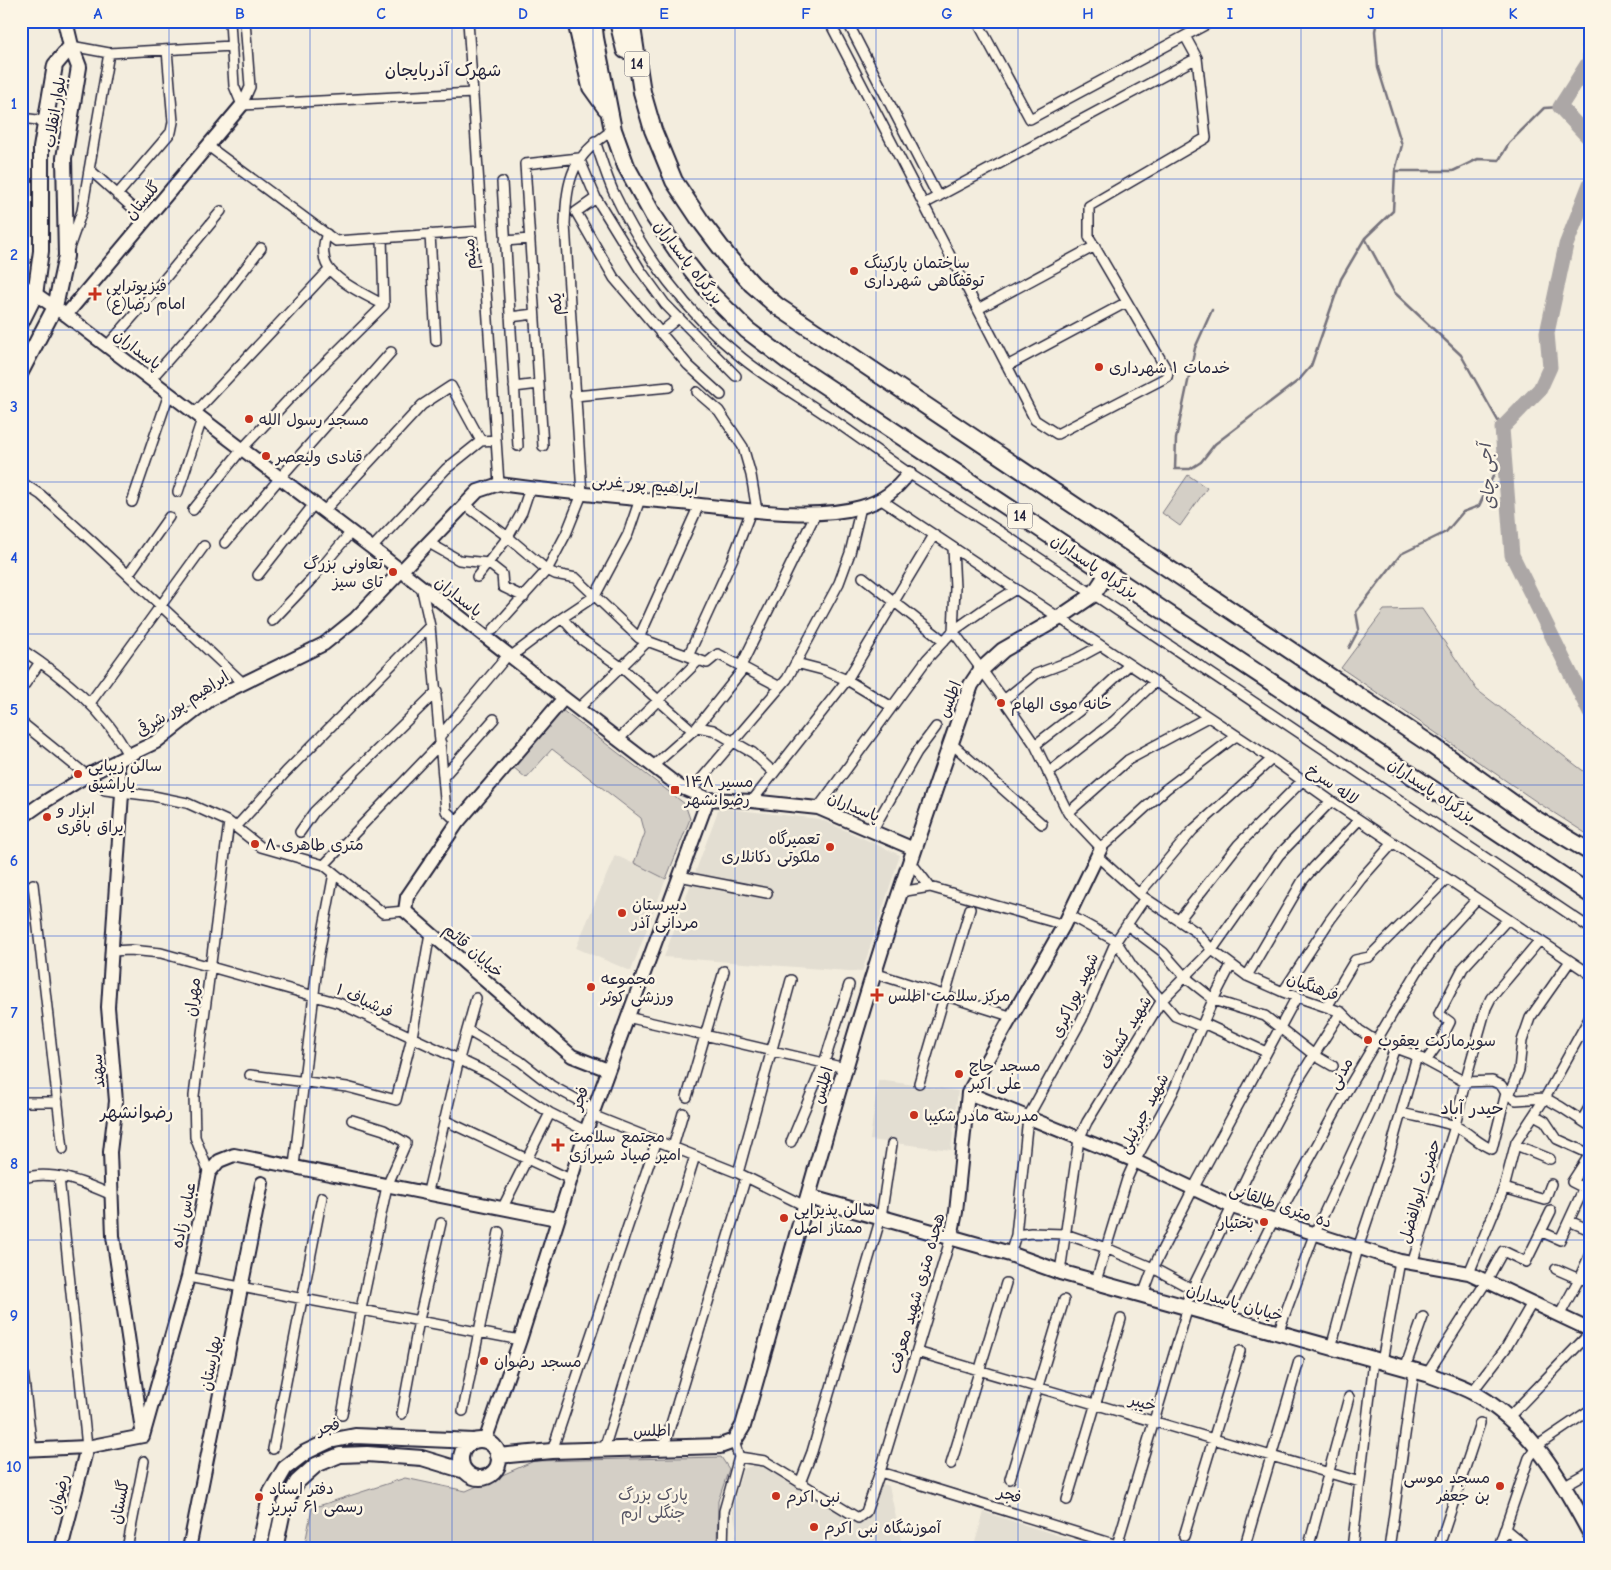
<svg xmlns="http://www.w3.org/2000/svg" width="1611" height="1570" font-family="'Comic Neue','Playpen Sans Arabic',sans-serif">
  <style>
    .built { fill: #e3ded2 }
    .green { fill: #d4cfc6; stroke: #7b7880 }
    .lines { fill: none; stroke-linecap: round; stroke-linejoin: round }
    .stream { stroke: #75727b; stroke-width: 2.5 }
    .river { stroke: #aca7a6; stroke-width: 15 }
    .street-casing { stroke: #22223b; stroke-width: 12 }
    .secondary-casing { stroke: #22223b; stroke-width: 16 }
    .primary-casing { stroke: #22223b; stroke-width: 18 }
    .highway-casing { stroke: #22223b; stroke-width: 20 }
    .street { stroke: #fcf5e5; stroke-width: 9 }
    .secondary { stroke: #fcf5e5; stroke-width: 12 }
    .primary { stroke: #fcf5e5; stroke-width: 14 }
    .highway { stroke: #fcf5e5; stroke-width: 16 }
    .grid { fill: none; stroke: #1d4ed8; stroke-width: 1; stroke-opacity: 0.55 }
    .poi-dot { fill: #c8321e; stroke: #fcf5e5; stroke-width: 2 }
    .labels { text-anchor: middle; stroke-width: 5; stroke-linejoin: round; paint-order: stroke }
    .shield { fill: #fcf5e5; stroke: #63616e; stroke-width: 1 }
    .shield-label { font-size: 15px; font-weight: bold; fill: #22223b }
    .street-label { font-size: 16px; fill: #22223b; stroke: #fcf5e5 }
    .poi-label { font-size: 16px; fill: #22223b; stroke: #fcf5e5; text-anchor: start }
    .park-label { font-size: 16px; fill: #575665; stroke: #fcf5e5 }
    .neighbourhood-label { font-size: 18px; fill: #22223b; stroke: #fcf5e5 }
    .water-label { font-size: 18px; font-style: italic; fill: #525160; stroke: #fcf5e5 }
    .neatline { fill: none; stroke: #1d4ed8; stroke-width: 2 }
    .grid-label { font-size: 16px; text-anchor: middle; font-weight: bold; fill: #1d4ed8 }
  </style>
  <rect width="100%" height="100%" fill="#f3edde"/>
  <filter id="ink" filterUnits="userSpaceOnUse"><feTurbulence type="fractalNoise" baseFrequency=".02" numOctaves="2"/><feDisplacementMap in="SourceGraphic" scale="10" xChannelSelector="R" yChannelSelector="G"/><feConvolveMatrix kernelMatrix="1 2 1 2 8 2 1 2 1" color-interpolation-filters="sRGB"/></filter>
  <g filter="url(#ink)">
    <path class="built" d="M719,808L820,819L900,855L862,972L664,957Z
      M615,855L666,879L631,971L576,948Z
      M878,1080L958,1091L951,1150L870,1140Z
      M763,1462L859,1522L871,1514L880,1483L889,1486L903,1549H732L737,1531L732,1507L743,1469Z
      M984,1512L1101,1549H973Z"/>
    <path class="green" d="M1188,475L1207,488L1180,526L1162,513Z
      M1422,609L1477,690L1590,776V836L1537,802L1341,668L1384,610Z
      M562,710L685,804L690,819L666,879L634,863L645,833L641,818L552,749L526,778L513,767Z
      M721,1457L729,1469L718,1501L717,1549H304L312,1508L405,1478L466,1491L534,1461Z"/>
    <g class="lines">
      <path class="stream" d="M1377,21L1375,31L1378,68L1402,145L1395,171L1393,211L1365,238L1394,292L1461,355L1502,428
        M1395,171H1453L1478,159L1499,160L1509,143L1544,108L1560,107
        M1212,310L1195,348L1176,439L1175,469H1190L1201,462L1215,444L1299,380L1311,366L1341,279L1365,238
        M1349,648L1359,629L1356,612L1401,554L1446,532L1463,512L1479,506L1504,453"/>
      <path class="river" d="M1588,21L1590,60L1560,107L1590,139
        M1590,184L1566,245L1547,333L1550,367L1540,389L1502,428L1512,555L1590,713"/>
      <g class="street-casing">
        <path id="street" d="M230,21L234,86L242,105
          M468,21L499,484
          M829,21L1035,420L1057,434L1167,377L1168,372L1089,237V206L1206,138L1197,58L1185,36
          M847,21L938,197
          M977,21L1030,119L1207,24V21
          M71,46L109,53L232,46
          M242,105L473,93
          M242,105L250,87L245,21
          M21,118L46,121
          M595,141C601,158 606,175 613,191C643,254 687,314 742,358C768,379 798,396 826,415C854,434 882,455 910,474C939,493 970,512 999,531L1590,928
          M208,146L336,241L482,231
          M89,169L146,220
          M502,182L518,446
          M117,195L171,132L173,122L167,50
          M596,198L576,212L614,278L688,365L721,395
          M924,204L1197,58
          M327,234C322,245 322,262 331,271C345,286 366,295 384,305
          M430,234L436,341
          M382,238L384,305
          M505,241L530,239
          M69,248L82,211L109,53
          M978,309L1095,246
          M510,317L534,314
          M660,333L678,318
          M107,346L143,305L221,211
          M1007,366L1127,302
          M151,379L221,300L261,248
          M514,387L539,384
          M697,392L719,411L743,447L751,475L757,511
          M575,396L669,387
          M195,413L329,270
          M543,446L525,164L579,158L596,198L641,271L665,304L736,376
          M21,482L41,495L94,543L243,683
          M178,492L202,419
          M880,499L1272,759L1331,801L1590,974
          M132,502L169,394
          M465,505L508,537L547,570L555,574L576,578L639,638L707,663L718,654L780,687
          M193,510L242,449L289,399L384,305
          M324,511L422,405L451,386L481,441
          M225,543L280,478L391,352
          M429,543L459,560L488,563L502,574L503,587L524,597
          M372,548L446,469L481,441L496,440
          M953,548L955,588L953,631L1004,700L1035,745L1068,813L1101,848L1166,789L1236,736
          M128,575L169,517
          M258,575L314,504
          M477,577L508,537L522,512L530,488
          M863,577L944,641
          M421,586L430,626L446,811L458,822
          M562,618L581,639L621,667L693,731
          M272,621L311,580L351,532
          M493,630L547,570L566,534L582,494L565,224C567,177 572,156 613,130
          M639,638L699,505
          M21,649C63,677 105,710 128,755
          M688,656L733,558L751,511
          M510,657L562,618L595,596L628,534L640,499
          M796,663L823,670L847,680L892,707
          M741,666L816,513
          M21,690L40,662
          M1004,700L1036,674L1076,659L1100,646
          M90,703L204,546
          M578,709L648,641
          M21,722L105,790L153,796L187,803L229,822L261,847L324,865L383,913L405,911
          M697,727L713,730L753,753L774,773
          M440,736L508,655
          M618,740L698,661
          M951,743L1042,824
          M1035,745L1079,711L1129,665
          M653,766L697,727L744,668
          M1048,773L1114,721L1155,682
          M444,776L494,719
          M691,791L787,679L839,583L850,553L861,507
          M752,801L847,680L934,535
          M818,808L927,659L953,631L987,607L1016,589
          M1068,813L1128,760L1208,717
          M236,827L286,772L430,626
          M872,831L917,752L936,727
          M300,832L314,812L437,691
          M1097,856L1139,894L1196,932L1212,950L1247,976L1283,992L1341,1012L1359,1030L1376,1041L1417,1056L1465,1082L1492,1081L1501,1085L1506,1093L1516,1100L1545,1098L1561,1107L1590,1126
          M324,865L441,743
          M679,876L767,893
          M33,884L63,1149
          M930,887L1064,925
          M900,892L930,887L910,861
          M1139,894L1193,830L1272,759
          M1069,915L1116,941L1132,966L1175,1016L1202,1027
          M1179,920L1238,845L1302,781
          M1127,925L1163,952L1185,977L1213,999
          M112,951L130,950L161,953L339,1003L490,1074L550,1113L586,1131
          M874,973L1013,1017
          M1247,976L1303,880L1315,866L1359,820
          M1283,992L1330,920L1361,879L1393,843
          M1213,1000L1265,1016L1314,1055L1333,1066
          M1327,1007L1355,960L1369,957L1447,879
          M627,1017L845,1068
          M1203,1023L1266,1052
          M467,1030L520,1061L552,1086L594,1109
          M1426,1061L1441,1040L1450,1022L1439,1014L1463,968L1508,919
          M250,1075L347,1087L396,1100L412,1037L430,933
          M919,1083L970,909
          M1509,1095L1519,1070L1522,1041L1530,1018L1570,961
          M687,1097L724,971
          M21,1102H58
          M1401,1113C1418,1117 1438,1120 1455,1126C1469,1132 1478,1144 1492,1149L1506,1093
          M592,1115L738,1173L805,1206
          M1534,1115L1545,1121L1557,1139L1590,1154
          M444,1120L570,1179
          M1582,1120L1590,1106
          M791,1142L824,1063L849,985
          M1516,1145L1550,1159
          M673,1147L683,1113
          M294,1166L318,959L334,873
          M209,1173L195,1137L194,1096L229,822
          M738,1173L791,980
          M59,1177L87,1447
          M21,1179C50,1168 85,1183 112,1195
          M429,1187L459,1059L476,998
          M1504,1188L1545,1200L1551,1184
          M502,1209L550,1113
          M1569,1221L1590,1230
          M1275,1222L1346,1092L1417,972L1442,937L1477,899
          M1542,1232L1560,1240L1584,1188L1572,1182L1590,1154
          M1016,1235L1031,1233L1065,1234L1106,1248L1153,1268L1192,1289
          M1010,1254L1016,1235L1028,1117L1082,1019L1116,941L1145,898
          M1412,1264L1455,1126L1465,1082L1486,1008L1491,998L1539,941
          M1556,1269L1579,1279L1590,1280
          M1060,1272L1079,1139L1087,1122L1162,1000L1212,950L1279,855L1331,801
          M1469,1273L1504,1188L1516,1142L1545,1098L1590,1017
          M188,1277L520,1340
          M1096,1281L1127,1179L1135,1161L1173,1092L1213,1000L1231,965
          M1143,1295L1153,1268L1193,1189L1297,996
          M1185,1306L1192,1289L1249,1172L1300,1077L1341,1012
          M1559,1316L1579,1279L1590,1254
          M1225,1318L1273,1221
          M1278,1333L1314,1235L1373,1107L1395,1048
          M1331,1348L1358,1248L1389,1155L1417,1056
          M917,1352L1360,1482
          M21,1354L32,1450
          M1382,1362L1400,1261
          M1405,1368L1423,1317
          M1427,1374L1486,1282L1503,1251L1526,1262L1551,1211
          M1472,1392L1506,1348L1532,1303
          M463,1411L499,1232
          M402,1414L419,1320L441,1223
          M342,1415L361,1309L387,1186L406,1143L384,1130L352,1120
          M1509,1417L1590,1333
          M664,1447L746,1177
          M273,1449L322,1197
          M604,1449L695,1156
          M552,1451L657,1140
          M739,1457L765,1461L858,1518L866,1512L880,1472L951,1237
          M951,1464L1006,1283
          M880,1472L1130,1549
          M1010,1479L1064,1300
          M800,1483L812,1452L881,1217L892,1144
          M1565,1485L1590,1471
          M1067,1500L1121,1319
          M1505,1529L1522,1543L1526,1549
          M1184,1536L1240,1351
          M1117,1545L1188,1307
          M127,1549L144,1461
          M723,1549L724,1511L739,1457L734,1441
          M1244,1549L1299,1361
          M1308,1549L1349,1397
          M1352,1549L1374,1360
          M1389,1549L1414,1371
          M1438,1549L1480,1423
          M1498,1549L1529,1458L1537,1446L1590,1410"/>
      </g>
      <g class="secondary-casing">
        <path id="secondary" d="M21,284L66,315L372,548L564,698L680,787L708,799L752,801L818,808L914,849
          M66,315L242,105
          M564,698L458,822L407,897L405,911L572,1056L608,1070
          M116,761L122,793L108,1007L116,1101L110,1152L113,1236L142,1430
          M21,818L41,804L88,775L156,742L211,699L324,644L355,619L478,491L499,484C563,493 627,498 691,504C742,509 811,521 861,507C883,501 896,490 909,473
          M968,1093L1135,1161L1232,1207L1400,1261L1469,1273L1590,1330
          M951,1237L956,1212L968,1093L1064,925L1101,848
          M485,1441L520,1340L586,1131L708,799
          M21,1450L87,1447L143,1436L188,1277L209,1173L219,1161L234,1155L557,1219
          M61,1549L87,1447
          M189,1549L262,1183"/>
      </g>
      <g class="primary-casing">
        <path id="primary" d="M21,323L35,295L41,251V148L55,65L71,46
          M21,372L55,307L66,256L64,158L79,67L71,46L65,21
          M808,1197L1010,1254L1060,1272L1427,1374C1442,1380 1460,1385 1474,1393C1531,1426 1560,1477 1590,1533
          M461 1459a19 19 0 1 1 38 0a19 19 0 1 1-38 0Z
          M498,1456L552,1451L720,1446L734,1441L743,1426C786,1275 827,1123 874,973C904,876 938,781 971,685L981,670L1003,650L1059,618L1093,595L1107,574
          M259,1549L271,1492L285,1468L306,1452L329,1441L355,1436L474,1441
          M275,1549L284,1506L297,1482L316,1465L340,1455L367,1454L422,1458L465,1471"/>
      </g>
      <g class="highway-casing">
        <path id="highway" d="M576,21L591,87L606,108
          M593,21L595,38L613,130L626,166L653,215L678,252L711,294L747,330L788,361L1590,894
          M618,21L625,50
          M631,21L642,92L653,130L674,181L700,220L728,257L752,284L777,306L1433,746L1532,817L1590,852"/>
      </g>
      <use href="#street" class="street"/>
      <use href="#secondary" class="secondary"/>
      <use href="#primary" class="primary"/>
      <use href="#highway" class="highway"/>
    </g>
  </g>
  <path class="grid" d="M169,21V1549M310,21V1549M452,21V1549M593,21V1549M735,21V1549M876,21V1549M1018,21V1549M1159,21V1549M1301,21V1549M1442,21V1549M21,179H1590M21,330H1590M21,482H1590M21,634H1590M21,785H1590M21,936H1590M21,1088H1590M21,1240H1590M21,1391H1590"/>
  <g class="poi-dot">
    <circle cx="854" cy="271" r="5"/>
    <path d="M92.5 286.5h5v5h5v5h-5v5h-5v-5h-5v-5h5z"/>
    <circle cx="1099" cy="367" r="5"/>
    <circle cx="249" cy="419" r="5"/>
    <circle cx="266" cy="456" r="5"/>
    <circle cx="393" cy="572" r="5"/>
    <circle cx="1001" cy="703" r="5"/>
    <circle cx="78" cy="774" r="5"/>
    <rect x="670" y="785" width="10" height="10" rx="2.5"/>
    <circle cx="47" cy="817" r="5"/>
    <circle cx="255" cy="844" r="5"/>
    <circle cx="830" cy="847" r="5"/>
    <circle cx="622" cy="913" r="5"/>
    <circle cx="591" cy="987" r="5"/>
    <path d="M874.5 987.5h5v5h5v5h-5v5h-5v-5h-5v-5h5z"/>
    <circle cx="1368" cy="1040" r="5"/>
    <circle cx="959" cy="1074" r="5"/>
    <circle cx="914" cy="1115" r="5"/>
    <path d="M555.5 1137.5h5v5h5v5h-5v5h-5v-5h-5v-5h5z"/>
    <circle cx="784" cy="1218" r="5"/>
    <circle cx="1264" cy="1222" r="5"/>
    <circle cx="484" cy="1361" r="5"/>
    <circle cx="1500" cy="1486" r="5"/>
    <circle cx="776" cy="1496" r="5"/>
    <circle cx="259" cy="1497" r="5"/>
    <circle cx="814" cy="1527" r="5"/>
  </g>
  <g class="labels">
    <g class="shield">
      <rect x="624.5" y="51.5" width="25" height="25" rx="4"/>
      <rect x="1007.5" y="503.5" width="25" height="25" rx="4"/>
    </g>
    <g class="shield-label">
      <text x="637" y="69">14</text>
      <text x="1020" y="521">14</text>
    </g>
    <g class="street-label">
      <text transform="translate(54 112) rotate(-81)" y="6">بلوار انقلاب</text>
      <text transform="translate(142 200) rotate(-50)" y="6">گلستان</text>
      <text transform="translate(469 254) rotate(-94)" y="6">میثم</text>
      <text transform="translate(689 262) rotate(52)" y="6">بزرگراه پاسداران</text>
      <text transform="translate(555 304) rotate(-93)" y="6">یکم</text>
      <text transform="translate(138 349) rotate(37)" y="6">پاسداران</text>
      <text transform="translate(645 484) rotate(5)" y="6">ابراهیم پور غربی</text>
      <text transform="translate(1095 566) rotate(34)" y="6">بزرگراه پاسداران</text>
      <text transform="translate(459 596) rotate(38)" y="6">پاسداران</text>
      <text transform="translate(949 699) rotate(-69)" y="6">اطلس</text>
      <text transform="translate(182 703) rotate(-33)" y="6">ابراهیم پور شرقی</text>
      <text transform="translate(1333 784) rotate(35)" y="6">لاله سرخ</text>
      <text transform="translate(1432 790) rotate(34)" y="6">بزرگراه پاسداران</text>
      <text transform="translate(854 806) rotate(22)" y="6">پاسداران</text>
      <text transform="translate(474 950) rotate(41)" y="6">خیابان قائم</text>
      <text transform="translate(1313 986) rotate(20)" y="6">فرهنگیان</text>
      <text transform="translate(1074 995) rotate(-65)" y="6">شهید پوراکبری</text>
      <text transform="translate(192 997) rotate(-83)" y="6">مهران</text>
      <text transform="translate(365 1000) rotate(24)" y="6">فرشباف ۱</text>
      <text transform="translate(1125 1032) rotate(-58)" y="6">شهید کشباف</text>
      <text transform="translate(97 1071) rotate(-95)" y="6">سهند</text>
      <text transform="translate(1340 1073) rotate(-60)" y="6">مدنی</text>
      <text transform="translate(822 1085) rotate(-74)" y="6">اطلس</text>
      <text transform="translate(579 1098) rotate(-70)" y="6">فجر</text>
      <text transform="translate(1143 1113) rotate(-62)" y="6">شهید جبرئیلی</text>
      <text transform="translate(1419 1191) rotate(-73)" y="6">حضرت ابوالفضل</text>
      <text transform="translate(1281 1205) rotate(19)" y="6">ده متری طالقانی</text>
      <text transform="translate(183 1215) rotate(-78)" y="6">عباس زاده</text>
      <text transform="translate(916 1293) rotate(-74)" y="6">هجده متری شهید معرفت</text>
      <text transform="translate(1235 1302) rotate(16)" y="6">خیابان پاسداران</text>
      <text transform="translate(210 1363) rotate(-79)" y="6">بهارستان</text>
      <text transform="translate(1143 1402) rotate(16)" y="6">خیبر</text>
      <text transform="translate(328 1426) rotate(-17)" y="6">فجر</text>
      <text transform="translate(652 1430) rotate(-1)" y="6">اطلس</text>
      <text transform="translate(58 1494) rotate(-75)" y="6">رضوان</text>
      <text transform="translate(1010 1494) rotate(17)" y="6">فجر</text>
      <text transform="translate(119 1502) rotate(-79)" y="6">گلستان</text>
    </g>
    <g class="poi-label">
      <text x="864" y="268">ساختمان پارکینگ<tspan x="864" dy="18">توقفگاهی شهرداری</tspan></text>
      <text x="106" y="291">فیزیوتراپی<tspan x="106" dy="18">امام رضا(ع)</tspan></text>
      <text x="1109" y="373">خدمات ۱ شهرداری</text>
      <text x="259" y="425">مسجد رسول الله</text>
      <text x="276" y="462">قنادی ولیعصر</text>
      <text x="383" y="569" text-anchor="end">تعاونی بزرگ<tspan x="383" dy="18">تای سیز</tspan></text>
      <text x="1011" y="709">خانه موی الهام</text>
      <text x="88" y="771">سالن زیبایی<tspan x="88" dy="18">یاراشیق</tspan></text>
      <text x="685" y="787">مسیر ۱۴۸<tspan x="685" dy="18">رضوانشهر</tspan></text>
      <text x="57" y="814">ابزار و<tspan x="57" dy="18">یراق باقری</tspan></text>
      <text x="820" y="844" text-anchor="end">تعمیرگاه<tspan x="820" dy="18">ملکوتی دکانلاری</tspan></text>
      <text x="265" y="850">۸ متری طاهری</text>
      <text x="632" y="910">دبیرستان<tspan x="632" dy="18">مردانی آذر</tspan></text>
      <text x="601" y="984">مجموعه<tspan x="601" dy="18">ورزشی کوثر</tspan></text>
      <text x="888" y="1001">مرکز سلامت اطلس</text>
      <text x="1378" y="1046">سوپرمارکت یعقوب</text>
      <text x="969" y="1071">مسجد حاج<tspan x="969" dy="18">علی اکبر</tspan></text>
      <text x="924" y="1121">مدرسه مادر شکیبا</text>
      <text x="569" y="1142">مجتمع سلامت<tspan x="569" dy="18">امیر صیاد شیرازی</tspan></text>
      <text x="794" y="1215">سالن پذیرایی<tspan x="794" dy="18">ممتاز اصل</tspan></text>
      <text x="1254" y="1228" text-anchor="end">بختیار</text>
      <text x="494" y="1367">مسجد رضوان</text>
      <text x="1490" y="1483" text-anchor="end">مسجد موسی<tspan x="1490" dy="18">بن جعفر</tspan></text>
      <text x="269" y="1494">دفتر اسناد<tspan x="269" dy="18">رسمی ۶۱ تبریز</tspan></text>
      <text x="786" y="1502">نبی اکرم</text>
      <text x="824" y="1533">آموزشگاه نبی اکرم</text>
    </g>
    <g class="park-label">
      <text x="653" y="1500">پارک بزرگ<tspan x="653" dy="18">جنگلی ارم</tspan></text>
    </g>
    <g class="neighbourhood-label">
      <text x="443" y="76">شهرک آذربایجان</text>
      <text x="1472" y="1114">حیدر آباد</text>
      <text x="137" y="1118">رضوانشهر</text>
    </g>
    <g class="water-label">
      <text transform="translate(1487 477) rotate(-94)" y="6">آجی چای</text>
    </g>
  </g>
  <rect width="1611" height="1570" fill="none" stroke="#fcf5e5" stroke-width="55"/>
  <rect x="28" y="28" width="1556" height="1514" class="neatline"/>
  <g class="grid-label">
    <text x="98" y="19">A</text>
    <text x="240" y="19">B</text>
    <text x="381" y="19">C</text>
    <text x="523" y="19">D</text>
    <text x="664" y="19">E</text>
    <text x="806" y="19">F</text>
    <text x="947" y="19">G</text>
    <text x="1088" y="19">H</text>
    <text x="1230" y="19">I</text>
    <text x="1371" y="19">J</text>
    <text x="1513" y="19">K</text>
    <text x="14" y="109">1</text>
    <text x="14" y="260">2</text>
    <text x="14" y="412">3</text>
    <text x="14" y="563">4</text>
    <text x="14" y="715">5</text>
    <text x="14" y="866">6</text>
    <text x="14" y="1018">7</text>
    <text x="14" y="1169">8</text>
    <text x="14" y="1321">9</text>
    <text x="14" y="1472">10</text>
  </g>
</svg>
